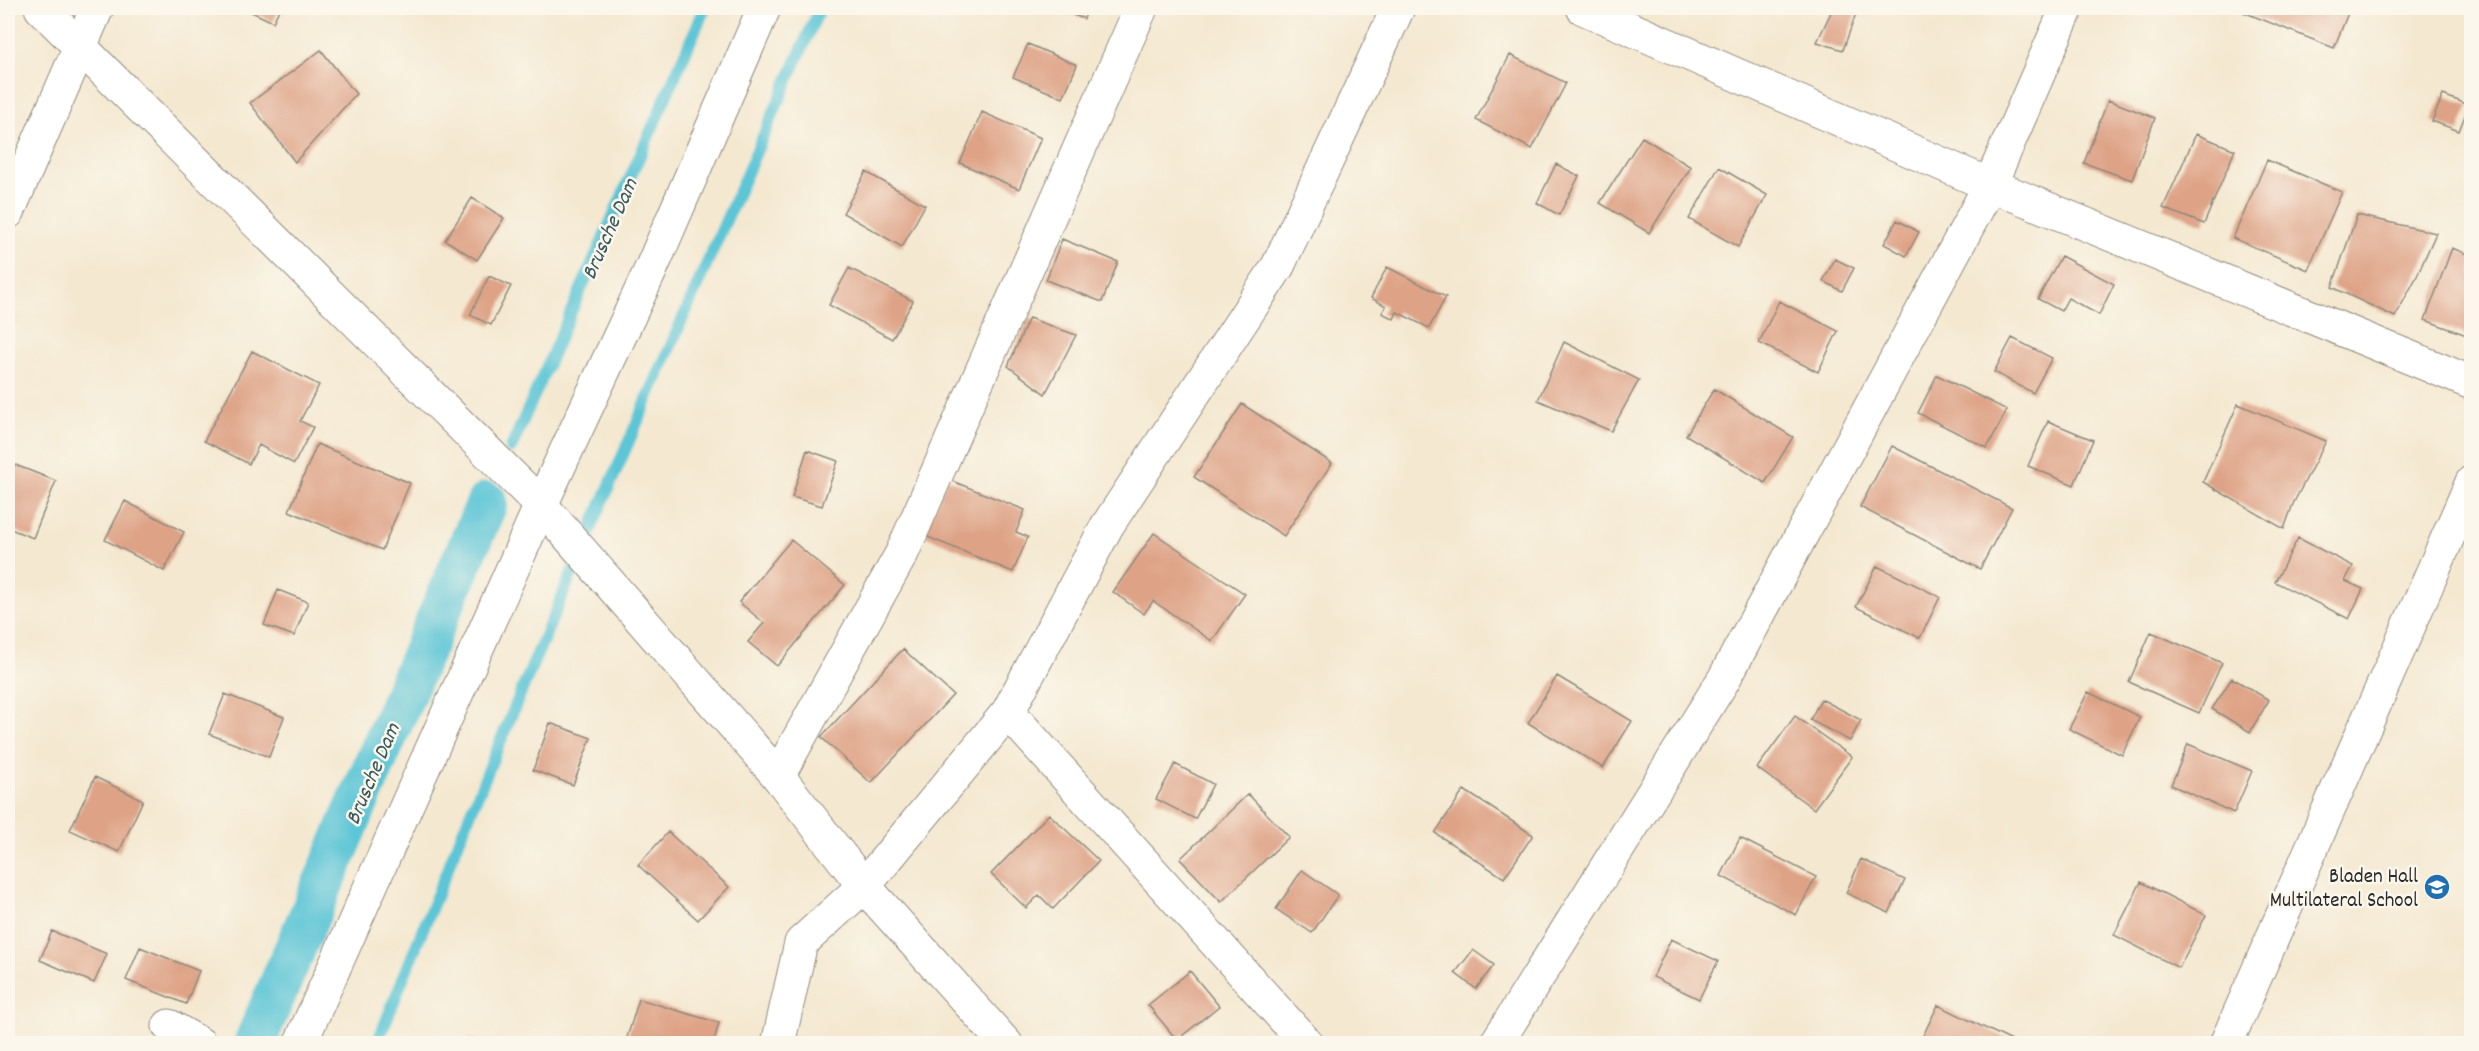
<svg xmlns="http://www.w3.org/2000/svg" width="2479" height="1051" font-family="Dekko,sans-serif">
  <style>
    .lines { fill: none; stroke-linecap: round; stroke-linejoin: round }
    .stream { stroke: #5bc5d6; stroke-width: 12 }
    .canal { stroke: #5bc5d6; stroke-width: 42 }
    .building { fill: #dea386 }
    .minor-casing { stroke: #908a7e; stroke-width: 35 }
    .major-casing { stroke: #908a7e; stroke-width: 35 }
    .minor { stroke: #fff; stroke-width: 33 }
    .major { stroke: #fff; stroke-width: 33 }
    .labels { text-anchor: middle; stroke-width: 5; stroke-linejoin: round; paint-order: stroke }
    .poi-label { font-size: 21px; fill: #2b2b2b; stroke: #fbf7ec; text-anchor: end }
    .water-label { font-size: 22px; font-style: italic; fill: #39595e; stroke: #fbf7ec }
  </style>
  <rect width="100%" height="100%" fill="#fbf7ec"/>
  <filter id="ink" filterUnits="userSpaceOnUse"><feTurbulence type="fractalNoise" baseFrequency=".0167" numOctaves="2"/><feDisplacementMap in="SourceGraphic" scale="12" xChannelSelector="R" yChannelSelector="G"/><feConvolveMatrix kernelMatrix="1 2 1 2 8 2 1 2 1" color-interpolation-filters="sRGB"/></filter>
  <filter id="wash" filterUnits="userSpaceOnUse"><feTurbulence type="fractalNoise" baseFrequency=".008" numOctaves="4" result="noise"/><feDisplacementMap in="SourceGraphic" scale="24" xChannelSelector="R" yChannelSelector="G"/><feGaussianBlur stdDeviation="1.35" result="paint"/><feColorMatrix in="noise" values="0 0 0 0 0 0 0 0 0 0 0 0 0 0 0 0 0 1.4 0 .05"/><feComposite in="paint" operator="in"/></filter>
  <g filter="url(#wash)">
    <rect width="100%" height="100%" fill="#f4e8d0"/>
    <g class="lines">
      <path class="stream" d="M511,448L705,8
        M377,1044C515,694 668,351 820,8"/>
      <path class="canal" d="M254,1044L487,503"/>
    </g>
    <g id="blocks">
      <path class="building" d="M243,8H280L273,22Z
        M1055,8H1088L1084,19Z
        M1833,8H1858L1843,50L1817,42Z
        M2233,8H2350L2334,48Z
        M1028,44L1077,65L1063,98L1013,77Z
        M321,50L356,94L295,162L250,103Z
        M1510,55L1566,83L1532,149L1476,120Z
        M2443,95L2469,105L2459,131L2432,121Z
        M2108,100L2155,118L2132,180L2084,163Z
        M982,112L1041,138L1019,189L960,163Z
        M2196,134L2235,150L2204,224L2163,208Z
        M1642,137L1691,167L1649,233L1600,203Z
        M2267,160L2342,192L2308,270L2233,238Z
        M1556,164L1579,176L1559,215L1537,203Z
        M1719,167L1767,195L1738,247L1689,219Z
        M866,172L925,205L902,247L843,213Z
        M472,198L504,218L477,260L445,240Z
        M2357,215L2436,233L2417,276L2395,317L2332,287Z
        M1897,220L1919,232L1906,256L1884,244Z
        M1062,239L1118,262L1102,302L1046,280Z
        M2452,248L2472,256V337L2425,320Z
        M2061,256L2114,284L2099,315L2068,298L2061,311L2038,299Z
        M1835,259L1854,268L1842,291L1823,281Z
        M1387,267L1446,297L1429,328L1397,312L1394,319L1382,313L1386,306L1371,298Z
        M849,268L913,301L892,339L829,305Z
        M489,276L511,286L491,325L470,315Z
        M1779,301L1838,331L1818,372L1759,343Z
        M1029,318L1076,335L1045,394L1008,366Z
        M2012,338L2052,358L2033,393L1994,372Z
        M1564,342L1639,380L1611,431L1538,400Z
        M252,351L319,385L300,421L313,427L294,464L259,445L249,464L204,441Z
        M1937,375L2007,410L1987,448L1918,413Z
        M1714,389L1793,437L1765,483L1686,435Z
        M1242,404L1332,463L1284,536L1194,477Z
        M2238,404L2326,441L2293,504L2284,529L2203,482Z
        M2048,421L2093,440L2074,485L2028,466Z
        M317,444L410,483L382,550L289,511Z
        M1892,446L2012,508L1980,569L1860,507Z
        M807,450L838,461L822,506L792,497Z
        M8,462L56,481L33,538L8,528Z
        M947,479L1025,510L1016,532L1028,537L1013,572L923,535Z
        M125,501L184,532L164,571L105,540Z
        M1154,533L1245,594L1212,641L1153,601L1144,614L1113,592Z
        M2298,538L2353,566L2345,581L2363,589L2349,619L2275,582Z
        M791,540L845,585L777,666L748,642L764,623L739,602Z
        M1877,566L1940,597L1920,638L1856,607Z
        M278,590L308,602L294,636L264,625Z
        M2151,632L2222,663L2199,713L2129,682Z
        M903,649L953,695L871,783L821,737Z
        M1557,676L1632,721L1603,768L1528,723Z
        M2232,678L2269,700L2250,732L2212,709Z
        M2088,692L2140,717L2122,755L2069,729Z
        M225,694L284,717L269,757L209,734Z
        M1821,699L1861,720L1850,741L1810,720Z
        M1795,716L1852,757L1814,809L1757,768Z
        M550,723L591,738L573,785L533,770Z
        M2188,744L2252,771L2234,813L2171,785Z
        M1175,764L1213,784L1195,819L1156,799Z
        M95,777L143,800L119,852L70,830Z
        M1464,790L1533,835L1504,878L1435,833Z
        M1248,794L1289,837L1221,902L1180,859Z
        M1049,814L1099,861L1053,909L1039,895L1026,908L991,874Z
        M668,832L729,887L698,920L638,865Z
        M1740,838L1816,877L1796,915L1721,876Z
        M1861,859L1905,880L1889,913L1846,893Z
        M1302,870L1338,895L1312,933L1276,909Z
        M2141,882L2206,915L2179,968L2114,935Z
        M52,931L107,954L94,983L40,960Z
        M1671,939L1718,961L1699,999L1653,977Z
        M140,947L199,971L186,1004L126,980Z
        M1473,950L1494,965L1476,989L1455,973Z
        M1190,971L1219,1006L1177,1040L1148,1005Z
        M639,999L719,1023L713,1044H625Z
        M1938,1005L2018,1044H1919Z
        M467,1039L503,1042V1044H467Z"/>
    </g>
  </g>
  <g filter="url(#ink)">
    <use href="#blocks" fill-opacity="0" stroke="#908a7e" stroke-width="1.5"/>
    <g class="lines">
      <g class="minor-casing">
        <path id="minor" d="M1583,8L1990,185L2472,383
          M8,212L97,8
          M1008,712L1307,1044
          M778,776L902,553L1141,8
          M169,1026L200,1044
          M300,1044L541,505L651,269L764,8
          M778,1044L801,943L864,886L1008,712L1107,526L1278,266L1398,8
          M1496,1044L1724,679L1990,185L2067,8
          M2226,1044L2472,482"/>
      </g>
      <g class="major-casing">
        <path id="major" d="M41,8L541,505L778,776L864,886L1006,1044"/>
      </g>
      <use href="#minor" class="minor"/>
      <use href="#major" class="major"/>
    </g>
  </g>
  <defs>
    <g id="school-disc" transform="scale(1.35)"><circle r="9.5" fill="#1f6fb2" stroke="#fbf7ec"/><path d="M0-5L7-2L0 1L-7-2ZM-4 1L0 2.5L4 1V4Q0 6-4 4Z" fill="#fff"/></g>
  </defs>
  <g fill-rule="evenodd">
    <use href="#school-disc" x="2437" y="887"/>
  </g>
  <g class="labels">
    <g class="poi-label">
      <text x="2418" y="882">Bladen Hall<tspan x="2418" dy="24">Multilateral School</tspan></text>
    </g>
    <g class="water-label">
      <text transform="translate(608 228) rotate(-66)" y="8">Brusche Dam</text>
      <text transform="translate(371 773) rotate(-67)" y="8">Brusche Dam</text>
    </g>
  </g>
  <rect width="2479" height="1051" fill="none" stroke="#fbf7ec" stroke-width="30"/>
</svg>
